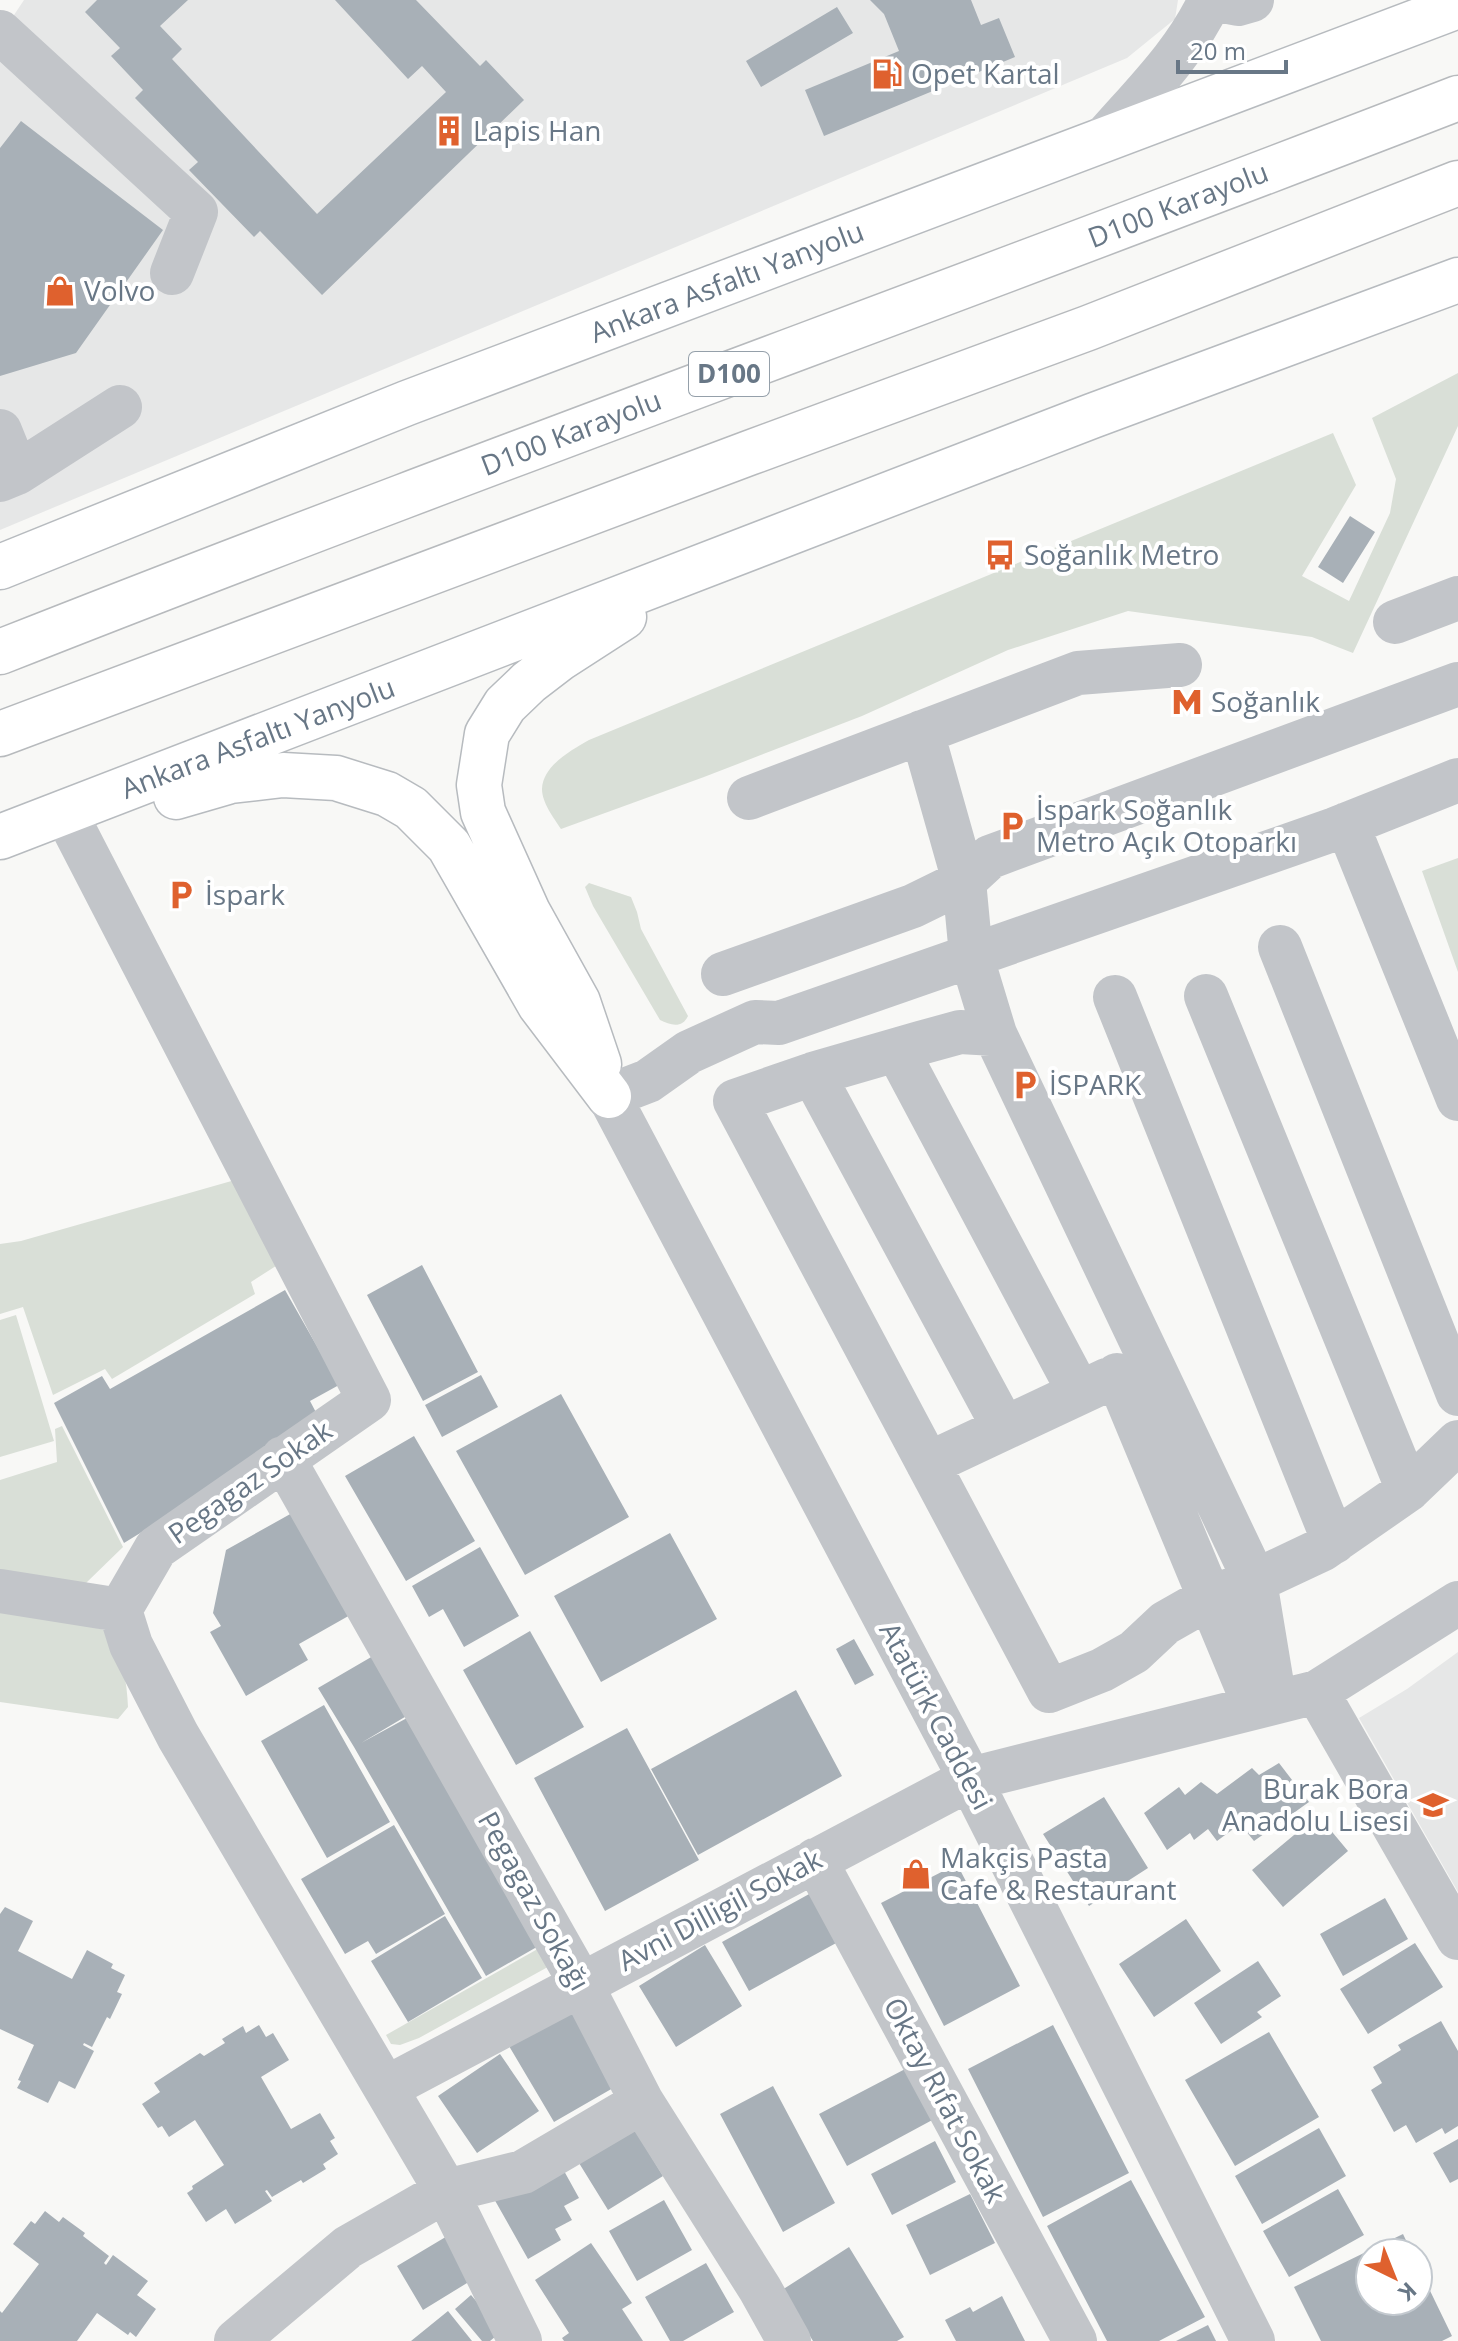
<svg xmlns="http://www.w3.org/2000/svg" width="1458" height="2341" font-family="'Open Sans',sans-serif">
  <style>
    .built { fill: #e6e7e7 }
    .green { fill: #d9dfd7 }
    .building { fill: #a8b0b7 }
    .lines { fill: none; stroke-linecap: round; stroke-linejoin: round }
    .major-casing { stroke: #b7bbbf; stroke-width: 47 }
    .highway-casing { stroke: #b7babd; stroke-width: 47 }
    .minor { stroke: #c2c5c9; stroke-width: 44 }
    .major { stroke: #fff; stroke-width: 44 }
    .highway { stroke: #fff; stroke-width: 44 }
    .labels { text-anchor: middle; stroke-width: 8; stroke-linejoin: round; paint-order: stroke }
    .shield { fill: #fff; stroke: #95a0aa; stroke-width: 2 }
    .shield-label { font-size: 26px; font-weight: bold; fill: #687786 }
    .poi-label { font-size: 28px; fill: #687786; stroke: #fff; text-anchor: start }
    .street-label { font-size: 28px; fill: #687786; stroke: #fff }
  </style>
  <rect width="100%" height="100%" fill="#f8f8f6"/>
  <path class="built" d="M24,0H1178L1175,19L1127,58L0,530V36Z
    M1458,1652V1892L1359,1718L1407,1689Z"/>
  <path class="green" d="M1458,373V426L1353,653L1312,637L1128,611L1008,650L862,716L704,777L561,829C554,818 542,803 542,789C543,765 572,750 589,740L1333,433L1356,485L1302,576L1349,601L1390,513L1396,479L1372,418Z
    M1458,858V972L1422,871Z
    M589,883L631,897L637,912L641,929L688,1016C682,1029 670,1025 660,1020L593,906L585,887Z
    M235,1180L279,1264L251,1282L255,1294L112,1379L105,1369L53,1395L23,1307L0,1314V1244L21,1241Z
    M16,1315L54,1441L0,1457V1320Z
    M62,1426L123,1547L86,1583L0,1572V1480L57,1462L55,1429Z
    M0,1604L109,1631C122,1654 127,1681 128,1707L118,1719L0,1702Z
    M550,1942L555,1963L419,2038L400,2045L391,2044L386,2035Z"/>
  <path class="building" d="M97,0H188L160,26L182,49L172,59L317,214L446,92L422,66L408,79L335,0H416L480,66L486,60L524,100L322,295L260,231L254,237L189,170L198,162L135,98L143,90L111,56L120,48L85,12Z
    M870,0H971L981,25L999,18L1015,57L824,136L805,90L899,51L884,14Z
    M837,7L853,33L761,87L746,61Z
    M21,121L163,230L76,353L0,376V148Z
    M1350,516L1375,532L1343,583L1318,567Z
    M422,1265L478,1372L423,1401L367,1295Z
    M285,1290L339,1385L310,1401L321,1422L124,1543L54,1403L102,1376L110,1389Z
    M481,1375L498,1407L442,1437L425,1405Z
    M561,1394L629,1517L525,1575L456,1451Z
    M414,1436L475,1541L406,1581L345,1476Z
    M301,1508L359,1610L299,1644L308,1660L246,1696L210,1632L221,1626L213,1613L226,1550Z
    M670,1533L717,1619L601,1682L554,1596Z
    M480,1547L519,1616L464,1647L443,1609L429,1617L412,1586Z
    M530,1631L584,1727L516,1765L463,1670Z
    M854,1639L874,1675L855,1685L836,1649Z
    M385,1649L420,1708L361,1743L418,1712L549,1940L486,1976L354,1747L318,1688Z
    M796,1690L842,1776L698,1855L651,1769Z
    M324,1705L390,1822L327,1858L261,1741Z
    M627,1728L699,1860L605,1911L534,1778Z
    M1279,1763L1309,1802L1254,1841L1240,1824L1217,1841L1208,1829L1194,1840L1190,1833L1167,1850L1144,1813L1179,1787L1185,1795L1201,1782L1217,1794L1252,1768L1259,1775Z
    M1104,1797L1148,1868L1089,1906L1043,1834Z
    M1318,1815L1348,1851L1283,1907L1252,1870Z
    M394,1825L445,1914L376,1954L368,1941L345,1954L301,1879Z
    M957,1864L1020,1986L944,2026L881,1903Z
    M811,1893L838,1942L749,1991L722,1942Z
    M1385,1898L1408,1939L1343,1976L1320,1934Z
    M5,1907L33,1921L18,1951L72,1979L87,1950L113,1964L111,1968L125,1975L117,1992L122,1994L110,2019L107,2017L92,2047L84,2043L83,2045L94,2051L75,2089L59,2081L48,2103L17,2088L21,2081L18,2080L34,2045L0,2029V1914Z
    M445,1916L482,1978L408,2022L371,1961Z
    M1186,1919L1221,1971L1154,2017L1119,1964Z
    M1415,1943L1443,1987L1368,2034L1340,1989Z
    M705,1945L742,2006L676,2047L639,1986Z
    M1258,1961L1281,1996L1257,2012L1262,2017L1221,2044L1194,2003Z
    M575,2008L620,2084L554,2122L509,2046Z
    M1441,2021L1458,2051V2126L1445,2134L1442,2128L1416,2143L1406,2125L1394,2132L1371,2090L1382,2083L1373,2067L1401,2050L1398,2045Z
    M259,2025L266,2037L273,2033L289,2060L261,2077L291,2129L320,2113L335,2138L330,2141L338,2154L323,2164L326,2169L303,2183L301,2180L272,2197L267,2190L265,2191L272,2201L235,2224L226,2209L206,2222L187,2193L193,2189L192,2186L224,2165L195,2120L169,2137L162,2126L158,2128L142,2104L160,2092L154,2083L200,2053L204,2056L225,2043L222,2039L243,2026L246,2033Z
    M1053,2025L1129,2173L1043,2217L968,2069Z
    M1269,2032L1319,2117L1235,2166L1185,2080Z
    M500,2054L539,2111L477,2153L438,2096Z
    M909,2067L936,2118L847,2166L819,2114Z
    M773,2086L835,2203L783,2232L720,2114Z
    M1319,2128L1346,2176L1262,2224L1235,2176Z
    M635,2130L663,2176L608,2210L579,2163Z
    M1458,2139V2179L1450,2183L1433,2153Z
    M935,2141L956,2182L892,2215L871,2174Z
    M558,2160L579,2198L564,2206L572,2220L555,2229L561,2240L528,2259L493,2197Z
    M1131,2180L1205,2317L1159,2341H1107L1047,2226Z
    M1338,2189L1364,2235L1289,2277L1263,2231Z
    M970,2194L995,2243L930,2275L906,2225Z
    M664,2200L692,2250L637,2281L609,2231Z
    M45,2211L59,2222L63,2217L85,2233L83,2236L109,2256L104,2263L106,2265L113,2255L148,2281L137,2295L156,2309L136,2337L130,2332L128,2335L97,2313L77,2341H0V2311L2,2313L39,2264L13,2244L31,2221L35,2224Z
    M459,2229L485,2272L423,2310L397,2266Z
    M1403,2234L1412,2253H1370V2301H1418V2266L1452,2336L1442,2341H1321L1294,2287Z
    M591,2243L632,2303L622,2309L643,2341H564L562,2338L569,2333L535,2280Z
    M849,2247L904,2337L897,2341H813L782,2290Z
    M706,2263L734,2312L683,2341H670L645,2297Z
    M471,2295L502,2331L490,2341H482L455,2309Z
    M1002,2296L1025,2341H956L945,2320L970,2307L973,2312Z
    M448,2311L472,2341H411Z
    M1208,2325L1216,2341H1176Z"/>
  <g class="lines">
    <g class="major-casing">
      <path id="major" d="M0,567L407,403L1458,6
        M176,797L231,781L283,775L336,778L387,794L411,808L449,846L540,1005L609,1096
        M0,837L1092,416L1458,280
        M599,1064L578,1002L528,912L483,812L479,785L487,734L505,705L529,682L559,659L624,617"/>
    </g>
    <g class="highway-casing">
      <path id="highway" d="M0,652C484,461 973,286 1458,98
        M0,734L749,453L1088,328L1458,183"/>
    </g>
    <path class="minor" d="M1217,0L1238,4L1252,0
      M0,32L196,212L172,273
      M1103,140C1142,95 1185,54 1210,0
      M0,431L17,473L0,480
      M17,473L120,407
      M1395,622L1458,598
      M922,732L964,881L971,955L995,1034L1255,1581L1275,1702
      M749,798L1078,673L1180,665
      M65,812L369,1400L156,1548L120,1610L131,1645L178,1736L446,2191L520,2341
      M1347,824L1458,1099
      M1280,947L1458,1394
      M723,974L913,906L964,881L990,857L1458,684
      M1206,996L1408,1490
      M1115,997L1334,1542
      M995,1034L960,1032L920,1043L813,1074L735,1101L1049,1691L1102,1670L1134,1652L1165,1623L1209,1598L1255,1581L1323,1549L1408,1490L1458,1442
      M897,1050L1079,1392
      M813,1074L1004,1428
      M1117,1375L1255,1707
      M283,1458L581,1984L642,2102L760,2289L789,2341
      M928,1464L1107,1380
      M0,1591L120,1610
      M1317,1692L1458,1938
      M815,1860L1075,2341
      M386,2088L970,1779L1317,1692L1458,1603
      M236,2341L348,2247L446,2191L523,2172L642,2102
      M1253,2341L970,1779L609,1096L648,1081L689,1052L755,1022L779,1023L1335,829L1458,780"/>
    <use href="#major" class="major"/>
    <use href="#highway" class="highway"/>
  </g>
  <defs>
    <g id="fuel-bare" transform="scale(2.4)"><path d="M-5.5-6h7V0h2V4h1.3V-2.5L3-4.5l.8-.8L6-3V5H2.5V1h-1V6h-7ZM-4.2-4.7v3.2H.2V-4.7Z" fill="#df612e" stroke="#fff" stroke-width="2.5" paint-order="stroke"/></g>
    <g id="building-bare" transform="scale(2.4)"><path d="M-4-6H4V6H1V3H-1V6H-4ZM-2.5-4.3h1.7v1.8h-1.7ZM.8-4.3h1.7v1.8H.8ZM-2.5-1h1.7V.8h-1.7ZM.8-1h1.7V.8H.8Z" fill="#df612e" stroke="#fff" stroke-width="2.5" paint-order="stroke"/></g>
    <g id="shop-bare" transform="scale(2.4)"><path d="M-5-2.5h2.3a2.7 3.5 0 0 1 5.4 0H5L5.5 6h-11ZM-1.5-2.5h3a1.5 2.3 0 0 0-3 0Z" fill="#df612e" stroke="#fff" stroke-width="2.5" paint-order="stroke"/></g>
    <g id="bus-bare" transform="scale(2.4)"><path d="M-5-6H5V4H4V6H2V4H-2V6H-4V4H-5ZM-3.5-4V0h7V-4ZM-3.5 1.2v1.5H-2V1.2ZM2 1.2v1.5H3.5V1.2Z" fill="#df612e" stroke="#fff" stroke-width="2.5" paint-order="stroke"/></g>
    <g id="metro-bare" transform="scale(2.4)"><path d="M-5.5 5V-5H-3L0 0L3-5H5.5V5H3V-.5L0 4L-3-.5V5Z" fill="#df612e" stroke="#fff" stroke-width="2.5" paint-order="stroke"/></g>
    <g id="parking-bare" transform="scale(2.4)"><path d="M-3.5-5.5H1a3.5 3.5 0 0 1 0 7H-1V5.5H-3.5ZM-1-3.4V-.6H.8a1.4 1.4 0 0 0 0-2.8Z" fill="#df612e" stroke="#fff" stroke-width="2.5" paint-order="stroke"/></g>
    <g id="school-bare" transform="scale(2.4)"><path d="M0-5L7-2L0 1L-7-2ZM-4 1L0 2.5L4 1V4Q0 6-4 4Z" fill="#df612e" stroke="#fff" stroke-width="2.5" paint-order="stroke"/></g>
  </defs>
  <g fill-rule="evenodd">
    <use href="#fuel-bare" x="887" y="74"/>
    <use href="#building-bare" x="449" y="131"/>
    <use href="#shop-bare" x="60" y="291"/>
    <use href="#bus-bare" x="1000" y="555"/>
    <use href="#metro-bare" x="1187" y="702"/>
    <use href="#parking-bare" x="1012" y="826"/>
    <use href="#parking-bare" x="181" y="895"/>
    <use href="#parking-bare" x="1025" y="1085"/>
    <use href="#school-bare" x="1433" y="1805"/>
    <use href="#shop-bare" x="916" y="1874"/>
  </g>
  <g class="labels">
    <rect class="shield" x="689" y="352" width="80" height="44" rx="6"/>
    <g class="shield-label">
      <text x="729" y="383">D100</text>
    </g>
    <g class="poi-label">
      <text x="911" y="84">Opet Kartal</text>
      <text x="473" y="141">Lapis Han</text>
      <text x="84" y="301">Volvo</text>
      <text x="1024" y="565">Soğanlık Metro</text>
      <text x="1211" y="712">Soğanlık</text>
      <text x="1036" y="820">İspark Soğanlık<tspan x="1036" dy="32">Metro Açık Otoparkı</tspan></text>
      <text x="205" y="905">İspark</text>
      <text x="1049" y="1095">İSPARK</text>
      <text x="1409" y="1799" text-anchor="end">Burak Bora<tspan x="1409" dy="32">Anadolu Lisesi</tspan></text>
      <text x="940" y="1868">Makçis Pasta<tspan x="940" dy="32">Cafe &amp; Restaurant</tspan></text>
    </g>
    <g class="street-label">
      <text transform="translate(1178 205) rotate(-21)" y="10">D100 Karayolu</text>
      <text transform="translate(727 282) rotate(-21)" y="10">Ankara Asfaltı Yanyolu</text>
      <text transform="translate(571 433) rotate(-21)" y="10">D100 Karayolu</text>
      <text transform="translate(258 738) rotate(-21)" y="10">Ankara Asfaltı Yanyolu</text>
      <text transform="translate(250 1482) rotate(-35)" y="10">Pegagaz Sokak</text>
      <text transform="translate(936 1716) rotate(62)" y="10">Atatürk Caddesi</text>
      <text transform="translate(534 1901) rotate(61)" y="10">Pegagaz Sokağı</text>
      <text transform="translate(720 1910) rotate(-28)" y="10">Avni Dilligil Sokak</text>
      <text transform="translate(945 2100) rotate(62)" y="10">Oktay Rıfat Sokak</text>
    </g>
  </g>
  <g transform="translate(1394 2277) rotate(137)"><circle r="38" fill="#ffffff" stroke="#c3c9cf" stroke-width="2"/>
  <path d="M0-6L14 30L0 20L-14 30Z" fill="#df612e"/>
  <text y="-12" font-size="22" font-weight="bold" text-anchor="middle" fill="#687786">K</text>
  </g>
  <path d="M1178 60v12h108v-12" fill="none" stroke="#687786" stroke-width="4"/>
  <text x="1190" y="60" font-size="24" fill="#687786" stroke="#ffffff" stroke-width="6" paint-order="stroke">20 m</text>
</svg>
